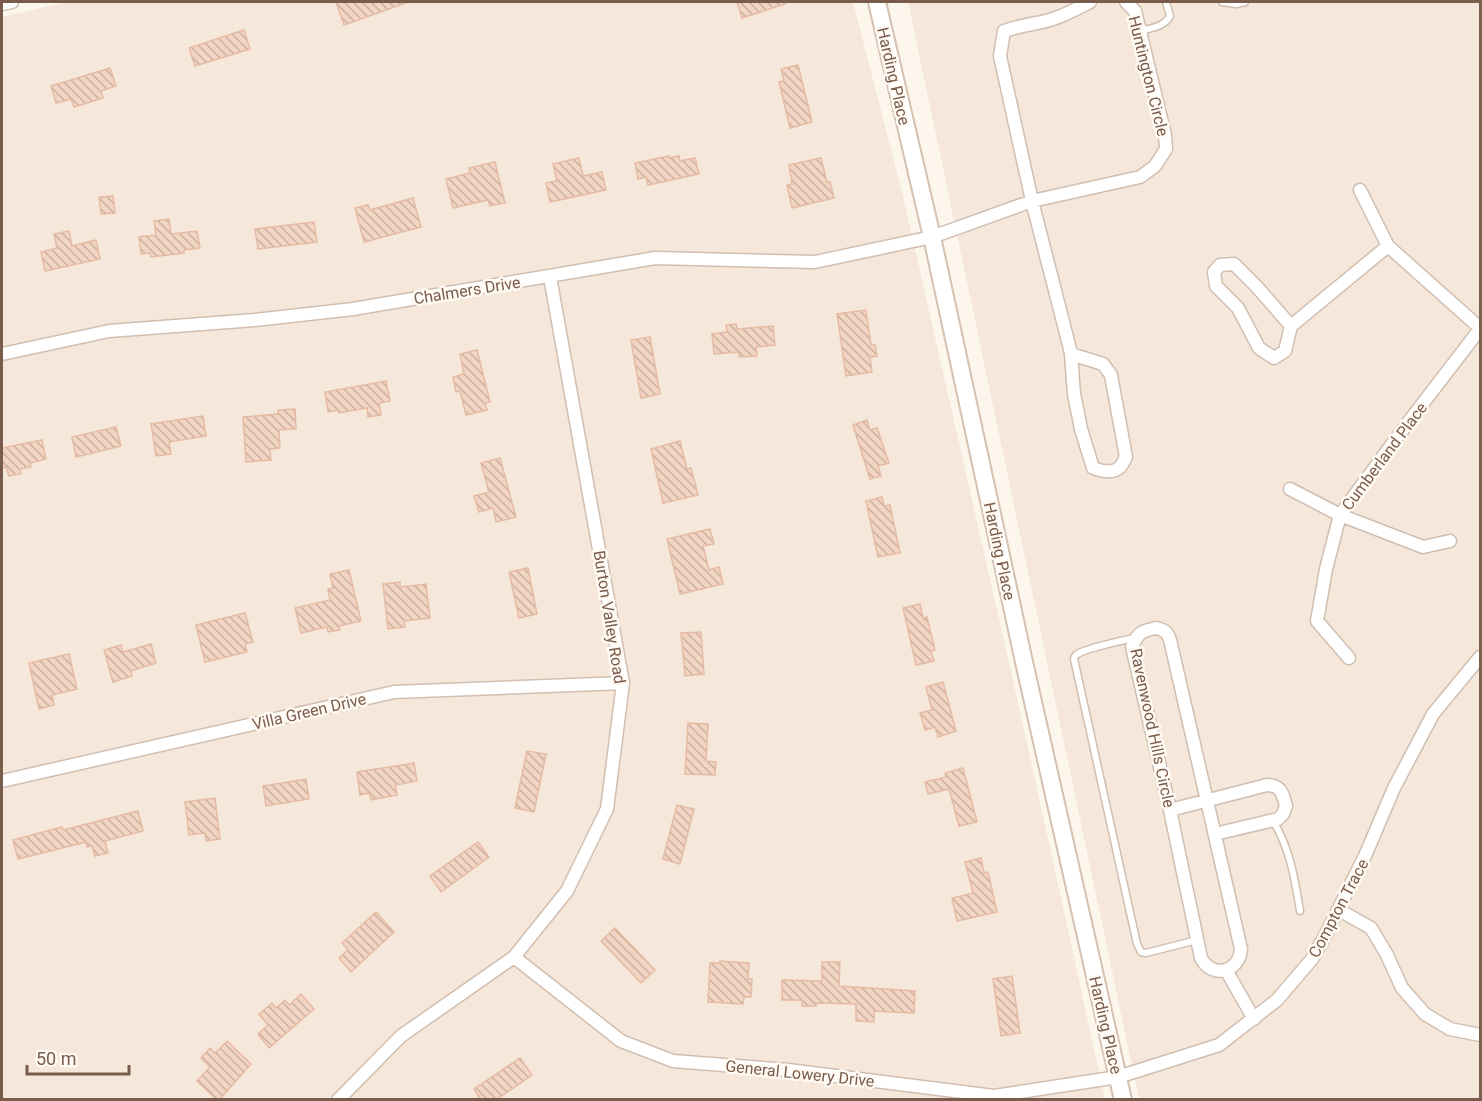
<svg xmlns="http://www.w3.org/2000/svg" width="1482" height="1101" font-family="Roboto,sans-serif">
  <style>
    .residential { fill: #f5e8da }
    .building { fill: url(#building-back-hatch); stroke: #e6bba3; stroke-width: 1.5 }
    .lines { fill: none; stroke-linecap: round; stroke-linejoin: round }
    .service-casing { stroke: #d1beb0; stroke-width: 9 }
    .minor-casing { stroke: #d1beb0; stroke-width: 15 }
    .secondary-casing { stroke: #d6c0b0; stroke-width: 20 }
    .service { stroke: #fff; stroke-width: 6 }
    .minor { stroke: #fff; stroke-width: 12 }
    .secondary { stroke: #fff; stroke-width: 16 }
    .labels { text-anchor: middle; stroke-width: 5; stroke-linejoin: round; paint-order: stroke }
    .street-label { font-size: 16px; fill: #7a5c4d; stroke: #fffaf3 }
  </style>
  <defs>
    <pattern id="building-back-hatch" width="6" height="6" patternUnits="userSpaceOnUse" patternTransform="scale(1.5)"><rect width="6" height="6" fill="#f3d5c3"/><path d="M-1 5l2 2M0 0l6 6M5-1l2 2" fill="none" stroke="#cab0a1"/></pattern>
  </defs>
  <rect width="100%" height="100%" fill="#fdf6ec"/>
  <path class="residential" d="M67,2H853L902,192L1022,720L1105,1099H2V17Z
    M908,2H1480V1099H1139Z"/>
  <path class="building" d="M336,2H405L406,3L344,25Z
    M737,2H785V4L742,18Z
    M244,30L250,49L195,66L189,48Z
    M798,65L812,122L790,128L779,82L784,81L781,69Z
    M110,68L116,86L101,91L103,98L74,107L71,99L56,103L51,86Z
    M669,156V158L679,156L680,161L695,158L699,174L648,185L646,177L638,179L635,163Z
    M579,158L583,176L602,172L606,190L550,202L546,183L557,181L553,164Z
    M821,158L827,182H830L834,198L792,208L787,185L792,184L789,165Z
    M495,162L505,203L490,206L488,200L453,208L446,179L470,173L469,168Z
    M113,196L115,213L101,214L99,197Z
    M413,198L421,227L364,242L355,208L368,205L370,210Z
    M169,219L171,234L197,231L200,248L184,250V253L151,257L150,253L141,254L139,237L156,235L154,221Z
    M314,222L317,242L258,249L255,229Z
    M69,231L72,246L96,240L100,259L45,271L41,252L57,248L54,234Z
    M866,310L871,345H875L877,356L870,357L872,372L846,376L837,314Z
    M736,324L737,329L773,326L775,345L756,347L757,356L739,357V352L714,354L712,334L727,332L726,325Z
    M650,337L660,394L641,398L631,340Z
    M477,350L490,402L485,403L487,410L466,415L460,391L456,392L453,377L464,374L460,354Z
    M386,381L390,401L379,403L381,415L368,417L367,408L339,413L338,410L328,412L325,392Z
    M295,409L296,429L279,430L280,448L270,449L271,460L246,462L243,417L278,414V410Z
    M203,416L206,436L169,442L171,454L156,456L151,424Z
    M867,420L870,430L877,428L889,463L878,466L881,476L870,479L853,425Z
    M116,427L121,446L76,457L72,437Z
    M42,440L46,459L30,463L31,467L20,469L21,474L9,476L6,467L2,468V448Z
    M680,441L687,469L691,468L698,495L663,503L651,449Z
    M500,458L516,517L496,522L493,508L479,512L474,496L489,492L481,463Z
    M882,497L884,506L890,505L900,553L878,557L866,501Z
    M710,529L714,544L703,546L709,570L719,567L723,584L680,594L667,539Z
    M528,568L537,614L519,618L509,572Z
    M349,570L361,621L339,626L340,630L328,632L327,627L301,633L295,608L330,600L328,589L333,588L330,574Z
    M400,582V587L426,584L430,618L404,621L405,627L388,629L383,584Z
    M920,604L923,618L927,617L935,650L931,651L934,661L916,665L903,608Z
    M245,613L253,642L245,644L247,652L205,662L196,625Z
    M701,632L704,674L685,676L681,633Z
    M151,644L156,663L131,671L132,676L113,682L104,650L121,645L123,652Z
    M69,654L77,689L52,695L54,705L39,709L29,663Z
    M943,682L956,731L938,737L935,727L925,730L920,713L932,710L926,687Z
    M688,723L708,724L706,761L716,762L715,775L685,774Z
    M527,751L546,754L534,812L515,808Z
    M414,763L417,781L395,785L397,795L371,800L369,793L360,795L357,772Z
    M963,768L977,822L959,826L949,789L928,794L925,782L946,777L945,773Z
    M306,779L309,799L266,806L263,786Z
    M215,798L220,839L206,841L205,833L189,835L185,802Z
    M677,805L694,809L680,864L663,859Z
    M138,811L143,831L105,841L108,853L95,856L92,846L87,847L86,842L18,859L13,840L62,827L63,830Z
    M478,842L489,857L441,892L430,876Z
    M981,858L984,873L988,872L997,912L957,921L952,898L973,893L965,862Z
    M376,912L394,932L351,972L339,958L348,950L342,943Z
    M615,928L655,970L641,983L601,941Z
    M720,961L749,963L748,979H752L751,997H744L743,1004L708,1002L710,963H720Z
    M822,962H840L839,986L915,991L914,1013L874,1011V1022L856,1021V1004L816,1003V1006H802V1000H782V980L822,981Z
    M1012,976L1020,1033L1001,1036L993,979Z
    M301,994L314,1009L269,1048L258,1034L268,1025L259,1014L272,1003L276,1008L285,1000L289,1005Z
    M227,1041L251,1064L219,1100H217L197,1081L210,1067L201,1058L210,1048L215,1053Z
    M520,1058L532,1075L496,1100H481L474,1089Z"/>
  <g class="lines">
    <g class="service-casing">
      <path id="service" d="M1222,2L1236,4L1245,2
        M1140,31C1151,28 1164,27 1170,16L1166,2
        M1135,638C1124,640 1083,649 1076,655C1075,656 1074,658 1074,659L1137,944L1141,952L1146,953L1197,940
        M1273,821C1290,848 1295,880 1300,911"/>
    </g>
    <g class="minor-casing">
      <path id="minor" d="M1090,2C1074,10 1056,20 1037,23C1026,25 1016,27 1004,31L1000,56L1032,201L1140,177L1155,166L1166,149L1165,135L1135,11L1126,2
        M2,4L12,2
        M1360,190L1388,246L1480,328
        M1291,326L1285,351L1274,358L1259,348L1238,308L1216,286L1214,272L1220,265L1234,264L1257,287L1291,326L1388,246
        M2,354L109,331L255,320L353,309L655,258L815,262L932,237L1032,201L1070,349L1071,354L1074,394L1081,429L1093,468C1101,471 1113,474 1120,467C1121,466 1125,459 1126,457L1111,375L1103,364L1071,354
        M1290,489L1340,515L1423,547L1450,541
        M1156,628C1166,630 1169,634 1171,644L1241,949C1239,973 1212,979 1201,958L1170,810L1132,647C1138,632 1142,631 1156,628Z
        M1349,658L1317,621L1326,569L1340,515L1407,424L1480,329
        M2,781L394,692L623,683
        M1170,810L1267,785C1281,785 1283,794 1286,806L1283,814L1278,819L1215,834
        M1339,910L1371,928L1387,955L1402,988L1425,1014L1450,1029L1480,1035
        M514,957L621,1041L673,1061L788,1070L994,1096L1118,1077L1219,1045L1277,1000L1312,959L1326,934L1365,856L1394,788L1433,714L1480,657
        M1226,970L1254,1019
        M338,1100L401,1036L514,957L567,891L607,809L623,683L550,277"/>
    </g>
    <g class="secondary-casing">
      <path id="secondary" d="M877,2L932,237L1024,662L1123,1100"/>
    </g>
    <use href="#service" class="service"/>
    <use href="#minor" class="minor"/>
    <use href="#secondary" class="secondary"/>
  </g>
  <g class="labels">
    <g class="street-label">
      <text transform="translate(894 76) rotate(77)" y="6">Harding Place</text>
      <text transform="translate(1149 76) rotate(76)" y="6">Huntington Circle</text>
      <text transform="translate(467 290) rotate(-9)" y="6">Chalmers Drive</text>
      <text transform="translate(1384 456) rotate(-53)" y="6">Cumberland Place</text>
      <text transform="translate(1000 551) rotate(78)" y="6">Harding Place</text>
      <text transform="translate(610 617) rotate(81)" y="6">Burton Valley Road</text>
      <text transform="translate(309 711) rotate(-13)" y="6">Villa Green Drive</text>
      <text transform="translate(1153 728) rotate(78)" y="6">Ravenwood Hills Circle</text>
      <text transform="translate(1338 908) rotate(-62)" y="6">Compton Trace</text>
      <text transform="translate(1106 1025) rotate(77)" y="6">Harding Place</text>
      <text transform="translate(800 1073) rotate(6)" y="6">General Lowery Drive</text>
    </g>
  </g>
  <rect width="1482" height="1101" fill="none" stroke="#7a5c4d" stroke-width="6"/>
  <path d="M27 1065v9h102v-9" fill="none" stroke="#7a5c4d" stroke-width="3"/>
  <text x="36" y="1065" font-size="18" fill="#7a5c4d" stroke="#fffaf3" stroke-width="4.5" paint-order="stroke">50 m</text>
</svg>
